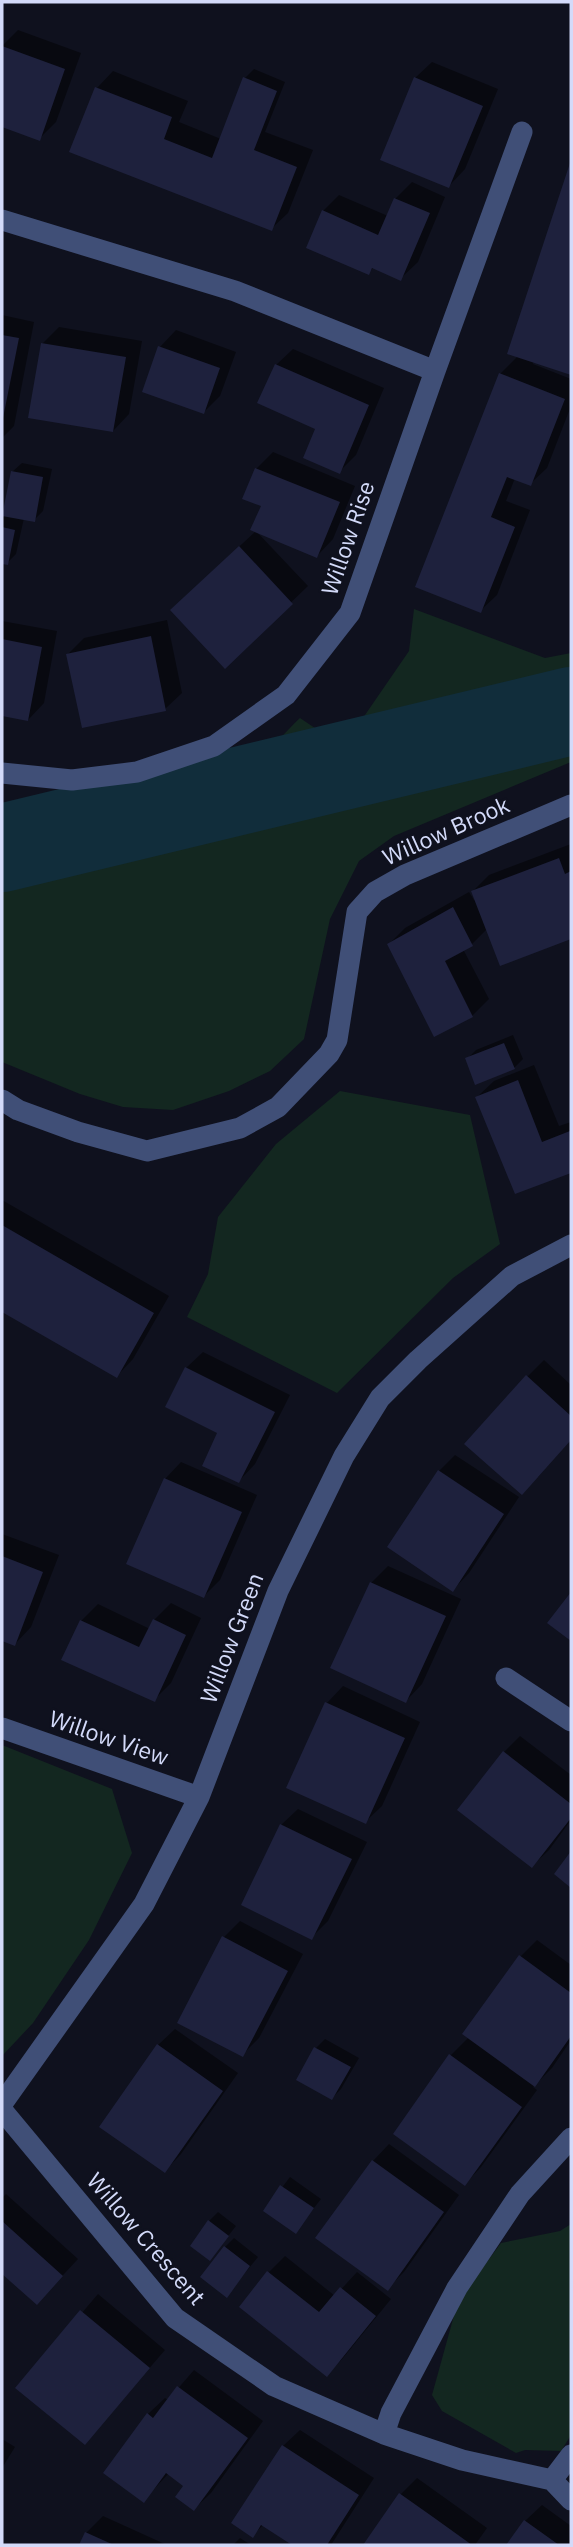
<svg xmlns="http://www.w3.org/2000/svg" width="573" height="2547" font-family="'IBM Plex Sans',sans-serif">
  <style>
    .green { fill: #132720 }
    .shadow { fill: #0007 }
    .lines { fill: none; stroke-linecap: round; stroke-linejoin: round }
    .river { stroke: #112d3b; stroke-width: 88 }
    .building { fill: #1e213d }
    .minor { stroke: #404f77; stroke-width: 21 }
    .labels { text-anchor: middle; stroke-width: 5; stroke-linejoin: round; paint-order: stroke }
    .street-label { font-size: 23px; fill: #d3daf9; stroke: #0f111e }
  </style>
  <rect width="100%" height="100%" fill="#0f111e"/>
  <path class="green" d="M414,609L545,658L571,653V762L394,836L359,861L330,919L304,1039L270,1071L229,1091L173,1110L123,1107L80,1094L2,1062V826L13,827C88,814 192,800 256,759C272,749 286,731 300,718L343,747L409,651Z
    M340,1091L470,1115L500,1244L453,1278L337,1393L187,1317L208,1274L218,1217L276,1144Z
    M2,1745L112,1789L132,1853L89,1940L33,2023L2,2056Z
    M571,2224V2435L561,2451L525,2450L516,2453L442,2411L432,2395L458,2301L501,2243L560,2231Z"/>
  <path class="shadow" d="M18,30L81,53L56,122L39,139L2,125V46Z
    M432,62L498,89L465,169L449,186L415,78Z
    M254,69L285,82L265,132L313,150L288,213L271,229L97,88L113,71L188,101L179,122L221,139L245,78Z
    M571,165V374L534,361L533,364L571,379V406L547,468L530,484L515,478L506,501L530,510L497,595L480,611L500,374L518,356L509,353Z
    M412,182L445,197L418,262L401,278L374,267L368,273L323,211L339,195L388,216L395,199Z
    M2,315L34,322L14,426L2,438Z
    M59,327L142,341L129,414L113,431L42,344Z
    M176,330L236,352L220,396L204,412L160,347Z
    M293,349L384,388L356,455L339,472L318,428L276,365Z
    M273,452L355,486L333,539L317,556L263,505L256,469Z
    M22,463L52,469L43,511L34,520L24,518L16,554L7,563L2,562V517H4L12,472Z
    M256,531L308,586L225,666L188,594Z
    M167,620L182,693L165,709L68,654L84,638Z
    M2,621L57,631L44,703L28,720L2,715Z
    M571,844V937L501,964L487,929L472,944L463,949L489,999L472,1016L389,944L405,928L469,892L474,900L476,899L473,891L489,875Z
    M513,1035L523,1059L514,1068L467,1059L476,1050Z
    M534,1065L559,1126L571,1122V1172L516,1192L477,1097L494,1081Z
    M2,1200L169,1296L133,1359L117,1376L2,1310Z
    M203,1352L290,1395L255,1464L239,1481L219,1432L186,1368Z
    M544,1360L571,1385V1439L538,1477L527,1377Z
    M455,1455L519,1497L469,1573L453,1590L439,1471Z
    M181,1462L257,1495L220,1580L204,1596L165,1479Z
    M2,1534L59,1555L31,1627L15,1644L2,1639Z
    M388,1566L461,1599L422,1684L406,1701L371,1583Z
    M171,1603L201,1618L171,1683L155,1699L81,1621L98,1604L150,1629L154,1620Z
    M343,1686L420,1722L382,1806L365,1822L327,1703Z
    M520,1736L571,1775V1820L549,1850L532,1866L504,1752Z
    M298,1809L367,1842L328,1921L311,1938L281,1825Z
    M240,1921L303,1954L259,2038L243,2054L224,1937Z
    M537,1940L571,1965V2040L552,2068L533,2087L537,2090L481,2167L465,2184L451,2055L469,2037L521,1956Z
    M175,2029L238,2073L181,2154L165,2171L158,2045Z
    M325,2039L359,2058L341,2089L332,2098L299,2079L316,2048Z
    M389,2144L459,2195L404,2272L388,2288L317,2238L373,2161Z
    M290,2177L321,2199L296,2231L265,2210Z
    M6,2194L78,2259L37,2303L2,2271V2198Z
    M218,2212L236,2226L210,2259L209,2221Z
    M234,2238L258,2257L226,2296L225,2247Z
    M285,2256L335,2296L357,2272L391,2299L343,2358L327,2375L269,2272Z
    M98,2294L165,2350L85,2443L18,2388Z
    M194,2370L263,2421L211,2493L194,2509L186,2486L169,2473L144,2500L148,2414L165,2398L168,2400Z
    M300,2430L374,2478L331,2545H295L263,2525L253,2535L283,2446Z
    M2,2439L15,2447L2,2468Z
    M417,2478L487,2528L475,2545H365L400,2495Z
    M542,2505L571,2526V2545H508L525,2521Z
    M103,2516L167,2545H81L86,2533Z
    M240,2538L251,2545H233Z"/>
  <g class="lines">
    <path class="river" d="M2,848L571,711"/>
  </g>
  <path class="building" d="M2,46L65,69L40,141L2,127Z
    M243,77L277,91L254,150L297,167L272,231L69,152L95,87L172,117L164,139L212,158Z
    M414,77L483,106L449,188L380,160Z
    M571,160V375L507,354Z
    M394,198L430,213L401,281L372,268L369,275L306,248L322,210L378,235Z
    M2,335L19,338L3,418H2Z
    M41,343L126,357L113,432L28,418Z
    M158,346L220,368L204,414L142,392Z
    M275,364L369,405L340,474L303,458L315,429L257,403Z
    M499,373L565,399L531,486L507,477L491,517L515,527L481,613L415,587Z
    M255,468L340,502L317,558L250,530L261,506L242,499Z
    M11,471L43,477L35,522L2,516Z
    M2,527L15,530L8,565L2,564Z
    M239,546L293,604L225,669L170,610Z
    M151,636L166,711L82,728L66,654Z
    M2,639L42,647L28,721L2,716Z
    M559,858L565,874L571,871V939L500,966L471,891Z
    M453,907L473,946L445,961L473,1017L434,1037L387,944Z
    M504,1043L515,1069L475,1085L465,1058Z
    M518,1080L542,1142L570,1131L571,1173L515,1194L475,1097Z
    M2,1225L154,1313L117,1378L2,1312Z
    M185,1367L275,1412L239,1483L202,1466L217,1433L165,1407Z
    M526,1375L571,1416V1440L522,1495L464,1444Z
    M438,1470L504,1514L453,1592L387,1547Z
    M164,1478L242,1512L204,1598L126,1564Z
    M2,1556L43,1572L15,1646L2,1641Z
    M370,1582L446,1616L406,1703L330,1668Z
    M571,1592V1641L547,1623Z
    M153,1619L186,1635L155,1702L61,1660L80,1620L139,1647Z
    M325,1702L405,1738L366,1824L286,1788Z
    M503,1751L571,1804V1818L532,1868L457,1810Z
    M280,1824L352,1859L312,1940L241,1905Z
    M571,1851V1888L554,1874Z
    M222,1936L288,1971L243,2057L177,2023Z
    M519,1955L571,1993V2036L535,2087L462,2034Z
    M157,2044L223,2091L165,2173L99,2127Z
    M314,2047L351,2067L332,2100L296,2080Z
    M449,2054L522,2107L465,2186L393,2134Z
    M372,2160L444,2212L388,2291L315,2238Z
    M280,2185L314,2208L296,2234L263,2211Z
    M208,2220L229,2236L210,2261L190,2246Z
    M2,2221L63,2276L37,2305L2,2274Z
    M224,2246L250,2266L227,2298L200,2277Z
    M267,2271L319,2312L340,2287L376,2316L327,2377L239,2307Z
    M80,2310L150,2368L85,2445L15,2388Z
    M177,2386L248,2438L194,2511L175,2497L183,2486L166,2473L144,2503L103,2473L147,2413L153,2418Z
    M282,2445L359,2495L327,2545H292L261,2525L253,2538L231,2523Z
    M399,2493L433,2517L472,2545H363Z
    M524,2520L559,2545H506Z
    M85,2532L114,2545H79Z"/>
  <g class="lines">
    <path class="minor" d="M2,220L235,291L435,371
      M2,773L72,780L137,772L214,746L286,695L350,613L435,371L522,132
      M2,1100L18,1110L78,1132L147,1151L240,1128L278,1107L329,1054L337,1040L357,912L375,892L405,875L571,805
      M506,1678L571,1721
      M2,1728L199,1797
      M2,2104L144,1904L199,1797L278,1591L344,1456L380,1398L418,1360L512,1276L571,1245
      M2,2110L175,2318L274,2386L384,2434L462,2460L552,2480L571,2500
      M384,2434L391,2413L457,2288L520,2194L571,2138
      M552,2480L571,2455"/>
  </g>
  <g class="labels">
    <g class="street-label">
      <text transform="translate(348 538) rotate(-71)" y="8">Willow Rise</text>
      <text transform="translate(446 831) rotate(-24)" y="8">Willow Brook</text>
      <text transform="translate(232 1638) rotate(-69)" y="8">Willow Green</text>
      <text transform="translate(109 1738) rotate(19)" y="8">Willow View</text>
      <text transform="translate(146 2239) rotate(49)" y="8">Willow Crescent</text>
    </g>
  </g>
  <rect width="573" height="2547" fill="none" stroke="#d3daf9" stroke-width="7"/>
</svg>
